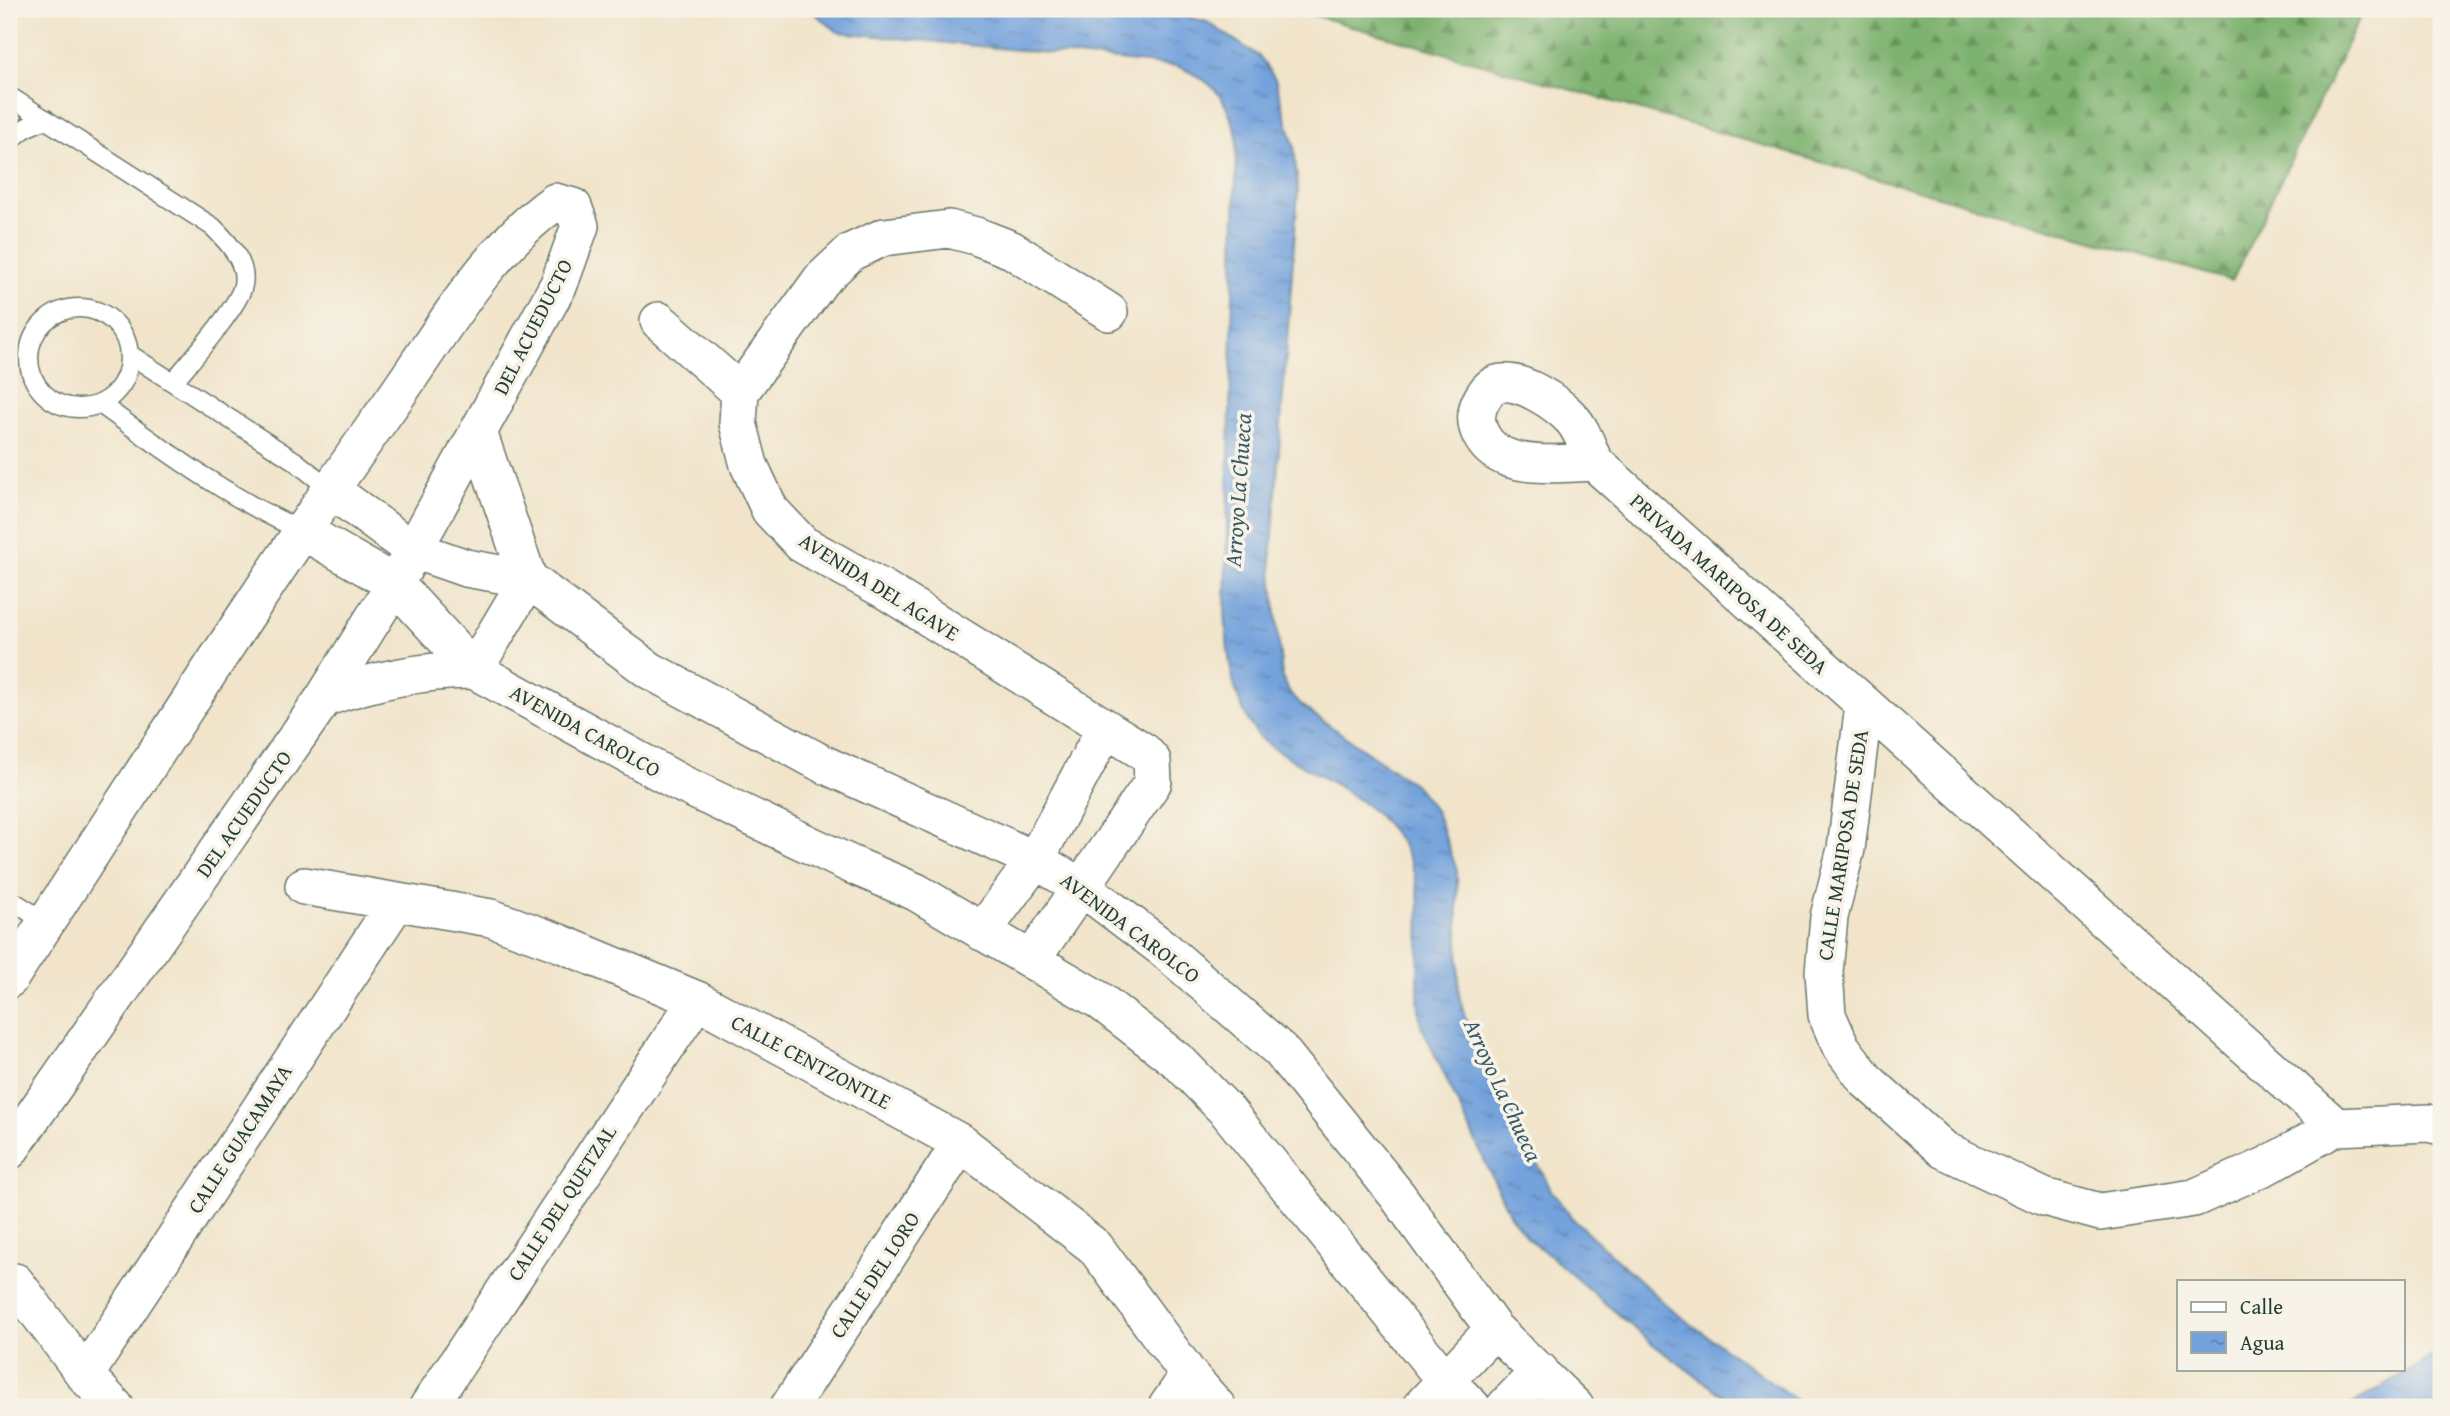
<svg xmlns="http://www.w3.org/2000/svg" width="2450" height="1416" font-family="'Gentium Book Plus',serif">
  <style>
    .forest { fill: url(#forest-firs); stroke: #4e7852; stroke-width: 2 }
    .water { fill: url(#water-ripples); stroke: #497088; stroke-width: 2 }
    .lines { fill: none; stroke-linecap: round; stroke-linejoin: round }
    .lane-casing { stroke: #687768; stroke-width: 21 }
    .street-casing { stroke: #687768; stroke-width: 40 }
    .lane { stroke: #fff; stroke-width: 18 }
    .street { stroke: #fff; stroke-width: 37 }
    .labels { text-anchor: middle; stroke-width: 7; stroke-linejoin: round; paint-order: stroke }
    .street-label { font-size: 21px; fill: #1f3d34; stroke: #f7f3e8 }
    .water-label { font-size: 23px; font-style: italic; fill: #385b66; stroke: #f7f3e8 }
  </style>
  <defs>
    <pattern id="forest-firs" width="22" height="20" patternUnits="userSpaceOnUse" patternTransform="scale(1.75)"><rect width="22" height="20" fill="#7eb26f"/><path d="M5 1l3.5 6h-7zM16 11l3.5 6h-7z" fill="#67925c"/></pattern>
    <pattern id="water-ripples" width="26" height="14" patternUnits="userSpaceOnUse" patternTransform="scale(1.75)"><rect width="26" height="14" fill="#73a2dc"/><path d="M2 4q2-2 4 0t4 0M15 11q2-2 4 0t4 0" fill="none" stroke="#5e85b3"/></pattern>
  </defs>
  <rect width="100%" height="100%" fill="#f7f3e8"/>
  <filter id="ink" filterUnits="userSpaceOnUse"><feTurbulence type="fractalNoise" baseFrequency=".0143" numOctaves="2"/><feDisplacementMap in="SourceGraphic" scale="14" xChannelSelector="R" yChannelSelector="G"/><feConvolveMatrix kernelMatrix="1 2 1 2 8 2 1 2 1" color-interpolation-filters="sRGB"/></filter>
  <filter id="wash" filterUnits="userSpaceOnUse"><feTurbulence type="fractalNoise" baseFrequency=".00686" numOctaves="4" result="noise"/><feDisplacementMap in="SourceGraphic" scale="28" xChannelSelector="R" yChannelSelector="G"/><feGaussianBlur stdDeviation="1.57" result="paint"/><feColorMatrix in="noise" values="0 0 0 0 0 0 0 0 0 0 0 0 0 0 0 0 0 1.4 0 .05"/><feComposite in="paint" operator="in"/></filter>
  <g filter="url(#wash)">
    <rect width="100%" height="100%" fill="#f1e4ca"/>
    <path class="forest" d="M1292,9H2364L2232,281Z"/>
    <path class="water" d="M809,9H1094L1175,13L1207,22L1260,57L1275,79L1294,146L1298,191L1271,561L1282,676L1290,694L1306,709L1415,785L1436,812L1457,870L1459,995L1466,1021L1552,1192L1572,1218L1673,1311L1806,1407H1738L1654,1345L1551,1257L1527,1237L1510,1215L1421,1025C1411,969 1432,903 1406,852C1383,807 1337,786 1296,762C1284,754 1266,746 1257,734C1230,698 1227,651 1225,608L1237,136C1224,95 1217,83 1177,66L838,32Z
      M2441,1351V1405L2348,1407Z"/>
  </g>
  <g filter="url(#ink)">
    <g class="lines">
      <g class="lane-casing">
        <path id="lane" d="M9,96L213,227C228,242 250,265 242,289C234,312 191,360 174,381
          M9,141L27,127L46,119
          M29 358a50 50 0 1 1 100 0a50 50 0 1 1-100 0Z
          M129,354L295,461L330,489
          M100,404C166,451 229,499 303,531
          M9,899L46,922"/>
      </g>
      <g class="street-casing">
        <path id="street" d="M659,321L740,392
          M478,432L528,579L649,670L823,764L1035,860L1083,888L1164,949L1280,1050L1397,1195L1494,1329L1575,1407
          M1594,462C1567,463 1534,467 1508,458C1483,449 1468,422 1482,399C1486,392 1490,386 1497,384C1520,377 1558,404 1572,419C1582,430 1588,449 1594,462L2336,1127
          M303,531L395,584L474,670L528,579L466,568L411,549L330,489
          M324,698C374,680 421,670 474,670L680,783L850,864L916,892L1099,1000L1179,1062L1228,1112L1444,1379L1472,1407
          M1864,705L1846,849L1829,917L1824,972L1827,1015L1841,1047L1866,1080L1944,1150L2044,1197L2100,1212L2194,1198L2266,1166L2336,1127L2428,1123L2441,1126
          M304,886L491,918L557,942L697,1000L961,1143L1095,1247L1189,1375L1217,1407
          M982,932L1035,860L1105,729
          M1032,959L1153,782L1152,761L1144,752L885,590L802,544L770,510L749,465L738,423L740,392L821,280L851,252L884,237L949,229L976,236L1012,250L1109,312
          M9,979C136,786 258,590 392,402C441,333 485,252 555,202L573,207L580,226L559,284L395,584L324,698L9,1151
          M15,1282L85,1375L115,1407
          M85,1375L396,903
          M428,1407L697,1000
          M789,1407L961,1143
          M1167,1407L1189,1375
          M1421,1407L1494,1329
          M1505,1407L1540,1371"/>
      </g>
      <use href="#lane" class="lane"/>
      <use href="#street" class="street"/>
    </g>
  </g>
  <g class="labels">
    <g class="street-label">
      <text transform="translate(533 327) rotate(-63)" y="7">DEL ACUEDUCTO</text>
      <text transform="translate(1729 584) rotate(42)" y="7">PRIVADA MARIPOSA DE SEDA</text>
      <text transform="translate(879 587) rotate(32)" y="7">AVENIDA DEL AGAVE</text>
      <text transform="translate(585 731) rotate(29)" y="7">AVENIDA CAROLCO</text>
      <text transform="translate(244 814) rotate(-55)" y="7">DEL ACUEDUCTO</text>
      <text transform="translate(1843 845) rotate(-81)" y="7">CALLE MARIPOSA DE SEDA</text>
      <text transform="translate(1130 928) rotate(37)" y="7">AVENIDA CAROLCO</text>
      <text transform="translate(811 1062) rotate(28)" y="7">CALLE CENTZONTLE</text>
      <text transform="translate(240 1139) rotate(-57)" y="7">CALLE GUACAMAYA</text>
      <text transform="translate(562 1203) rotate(-57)" y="7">CALLE DEL QUETZAL</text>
      <text transform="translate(875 1275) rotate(-57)" y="7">CALLE DEL LORO</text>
    </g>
    <g class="water-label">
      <text transform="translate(1238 490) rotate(-86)" y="8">Arroyo La Chueca</text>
      <text transform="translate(1503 1090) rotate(65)" y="8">Arroyo La Chueca</text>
    </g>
  </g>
  <rect width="2450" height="1416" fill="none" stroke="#f7f3e8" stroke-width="35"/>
  <rect x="2177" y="1280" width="228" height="91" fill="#f7f3e8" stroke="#a1aaa0" stroke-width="2"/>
  <rect x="2191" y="1302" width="35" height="10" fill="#ffffff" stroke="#a1aaa0" stroke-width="2"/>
  <text x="2240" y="1314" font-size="21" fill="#1f3d34">Calle</text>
  <rect x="2191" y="1332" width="35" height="21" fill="url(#water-ripples)" stroke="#a1aaa0" stroke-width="2"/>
  <text x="2240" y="1350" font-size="21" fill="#1f3d34">Agua</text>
</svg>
